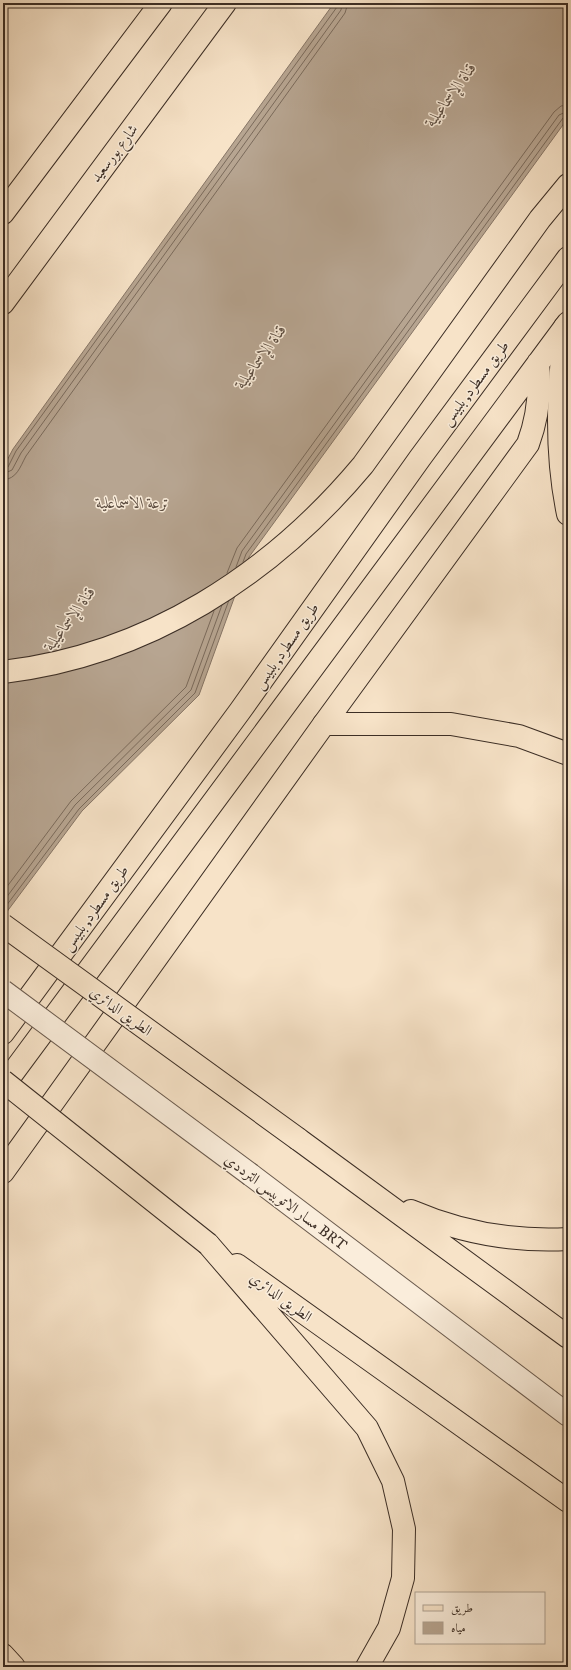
<svg xmlns="http://www.w3.org/2000/svg" width="571" height="1670" font-family="'IM FELL DW Pica',Amiri,serif">
  <style>
    .water { fill: #b7a591; stroke: #867566 }
    .lines { fill: none; stroke-linecap: round; stroke-linejoin: round }
    .shore { stroke: #7a6a5b; stroke-width: 1 }
    .minor-casing { stroke: #6b5b4e; stroke-width: 24 }
    .major-casing { stroke: #3c2e25; stroke-width: 24 }
    .highway-casing { stroke: #3c2e25; stroke-width: 24 }
    .minor { stroke: #faeddb; stroke-width: 22 }
    .major { stroke: #f7e3c8; stroke-width: 22 }
    .highway { stroke: #f7e3c8; stroke-width: 22 }
    .minor-bridge-casing { stroke: #6b5b4e; stroke-width: 24; stroke-linecap: butt }
    .highway-bridge-casing { stroke: #3c2e25; stroke-width: 24; stroke-linecap: butt }
    .minor-bridge { stroke: #faeddb; stroke-width: 22 }
    .highway-bridge { stroke: #f7e3c8; stroke-width: 22 }
    .labels { text-anchor: middle; stroke-width: 3; stroke-linejoin: round; paint-order: stroke }
    .street-label { font-size: 15px; fill: #3c2e25; stroke: #faeddb }
    .water-label { font-size: 16px; font-style: italic; fill: #5b4c40; stroke: #faeddb }
  </style>
  <rect width="100%" height="100%" fill="#f7e3c8"/>
  <filter id="stains"><feTurbulence type="fractalNoise" baseFrequency=".005" numOctaves="4"/><feColorMatrix values="0 0 0 0 .2 0 0 0 0 .09 0 0 0 0 .02 0 0 0 .5 -.17"/></filter>
  <radialGradient id="worn" r=".72"><stop offset=".6" stop-color="#630" stop-opacity="0"/><stop offset="1" stop-color="#630" stop-opacity=".3"/></radialGradient>
  <path class="water" d="M334,3H568V118L249,557L199,695L82,811L3,917V468L13,449Z"/>
  <g class="lines">
    <path class="shore" d="M3,469L8,467L16,451L337,7V3
      M3,474L12,470L21,453L341,10L342,3
      M3,480C17,479 20,467 26,456L345,13L348,3
      M243,562L246,554L563,118L568,116
      M236,567L242,551L559,115L568,111
      M227,573L237,548L554,112L561,106L568,105
      M3,892L71,801L186,687L214,611
      M3,902L75,805L191,690L222,605
      M3,910L79,809L195,693L229,600"/>
    <g class="minor-casing">
      <path id="minor" d="M251,1175L568,1415"/>
    </g>
    <g class="major-casing">
      <path id="major" d="M3,213L161,3
        M3,303L225,3
        M3,1033L240,711L420,458L568,258
        M3,1086L568,323
        M3,1172L324,724L528,444C538,417 541,392 538,363"/>
    </g>
    <g class="highway-casing">
      <path id="highway" d="M565,327C558,389 555,452 568,514
        M3,672C148,655 271,575 363,465L540,219L568,185
        M324,724H451L519,736L568,754
        M298,1139L568,1337
        M411,1211C462,1233 513,1242 568,1239
        M208,1244L367,1428L393,1481L404,1529L403,1578L389,1628L367,1667
        M237,1265L568,1501
        M3,1655L14,1667"/>
    </g>
    <use href="#minor" class="minor"/>
    <use href="#major" class="major"/>
    <use href="#highway" class="highway"/>
    <g class="minor-bridge-casing">
      <path id="minor-bridge" d="M3,991L251,1175"/>
    </g>
    <g class="highway-bridge-casing">
      <path id="highway-bridge" d="M3,925L298,1139
        M3,1081L208,1244"/>
    </g>
    <use href="#minor-bridge" class="minor-bridge"/>
    <use href="#highway-bridge" class="highway-bridge"/>
  </g>
  <g class="labels">
    <g class="street-label">
      <text transform="translate(114 153) rotate(-53)" y="5">شارع بورسعيد</text>
      <text transform="translate(475 383) rotate(-53)" y="5">طريق مسطرد, بلبيس</text>
      <text transform="translate(286 646) rotate(-55)" y="5">طريق مسطرد, بلبيس</text>
      <text transform="translate(95 908) rotate(-54)" y="5">طريق مسطرد, بلبيس</text>
      <text transform="translate(121 1011) rotate(36)" y="5">الطريق الدائري</text>
      <text transform="translate(286 1202) rotate(37)" y="5">مسار الاتوبيس الترددي BRT</text>
      <text transform="translate(281 1297) rotate(36)" y="5">الطريق الدائري</text>
    </g>
    <g class="water-label">
      <text transform="translate(450 94) rotate(-54)" y="6">قناة الإسماعيلية</text>
      <text transform="translate(260 356) rotate(-54)" y="6">قناة الإسماعيلية</text>
      <text x="133" y="508">ترعة الاسماعلية</text>
      <text transform="translate(69 618) rotate(-54)" y="6">قناة الإسماعيلية</text>
    </g>
  </g>
  <rect width="571" height="1670" fill="none" stroke="#f7e3c8" stroke-width="16"/>
  <rect x="4" y="4" width="563" height="1662" fill="none" stroke="#3c2e25" stroke-width="2"/>
  <rect x="8" y="8" width="555" height="1654" fill="none" stroke="#3c2e25"/>
  <rect x="415" y="1592" width="130" height="52" fill="#faeddb" stroke="#aea192"/>
  <rect x="423" y="1605" width="20" height="6" fill="#f7e3c8" stroke="#aea192"/>
  <text x="451" y="1612" font-size="12" fill="#3c2e25">طريق</text>
  <rect x="423" y="1622" width="20" height="12" fill="#b7a591" stroke="#aea192"/>
  <text x="451" y="1632" font-size="12" fill="#3c2e25">مياه</text>
  <rect width="100%" height="100%" filter="url(#stains)"/>
  <rect width="100%" height="100%" fill="url(#worn)"/>
</svg>
